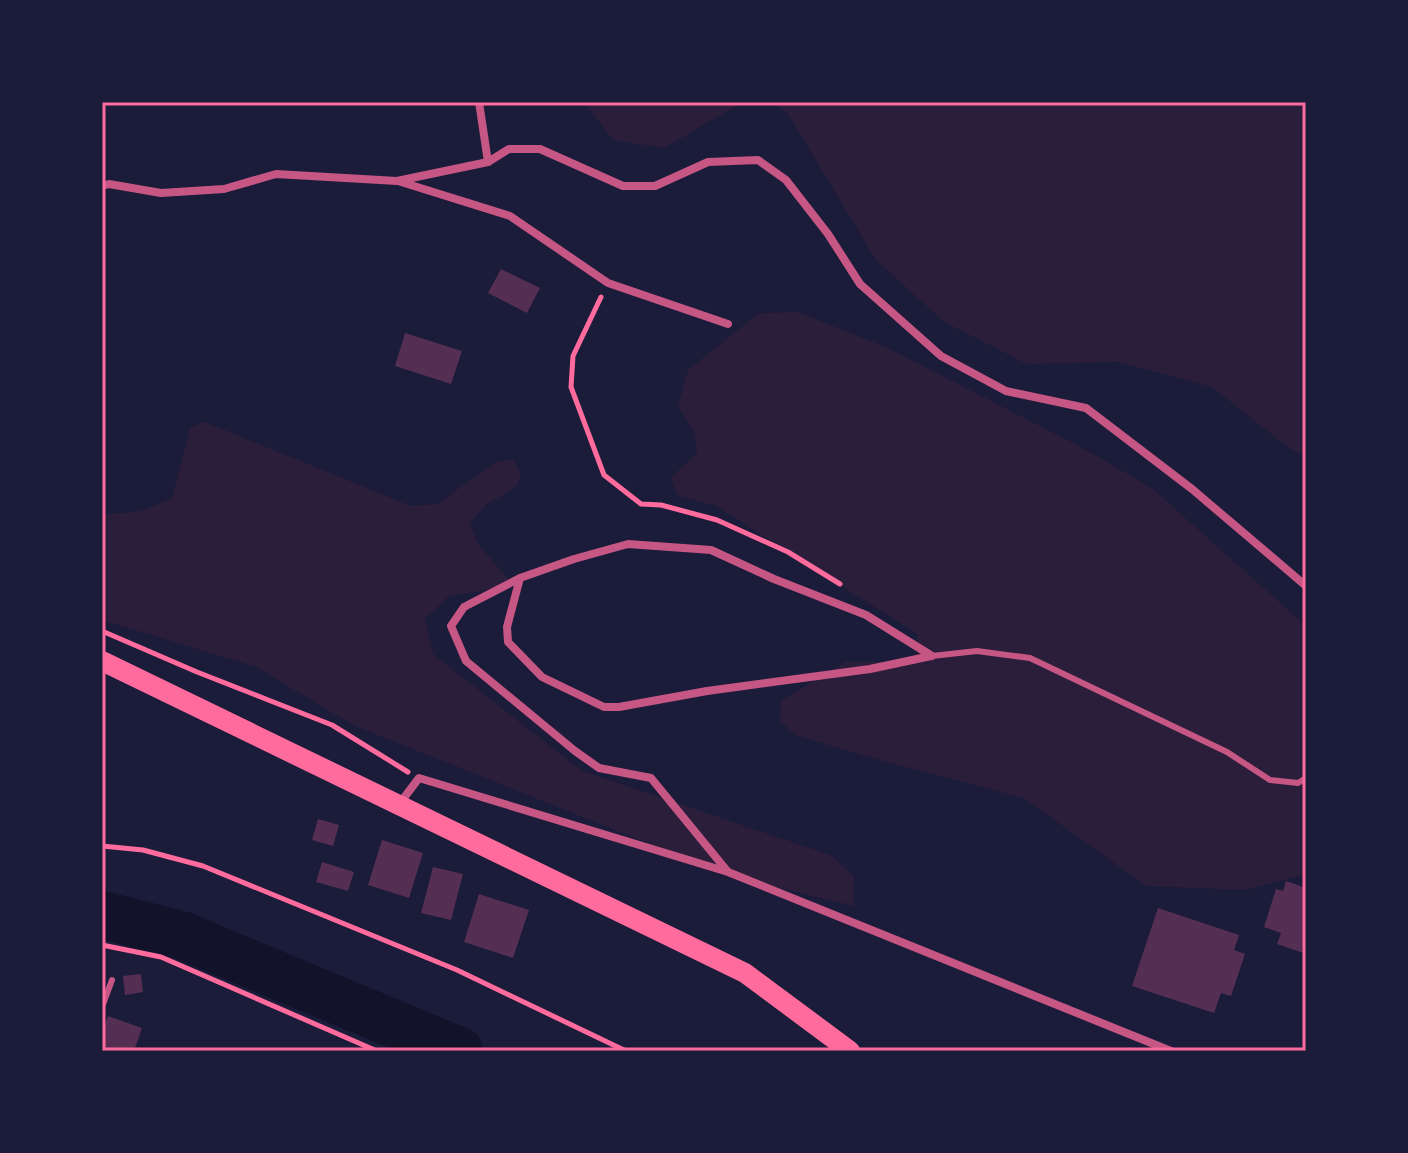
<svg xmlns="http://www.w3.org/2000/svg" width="1408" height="1153" font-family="'Public Sans',sans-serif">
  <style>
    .green { fill: #2a1e3b }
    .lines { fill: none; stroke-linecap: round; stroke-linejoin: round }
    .river { stroke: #12122b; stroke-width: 48 }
    .building { fill: #542f53 }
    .path { stroke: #ff6b9d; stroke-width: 5 }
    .service { stroke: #c65784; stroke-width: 6 }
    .minor { stroke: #c65784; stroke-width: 8 }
    .primary { stroke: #ff6b9d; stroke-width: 20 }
    .neatline { fill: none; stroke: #ff6b9d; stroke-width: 3 }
  </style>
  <rect width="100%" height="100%" fill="#1b1b3a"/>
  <path class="green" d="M584,102H743L664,148L613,140Z
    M773,102H1306V456L1290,449L1212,387L1118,362L1027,364L944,322L876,260L788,114Z
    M798,312L886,347L1081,447L1152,488L1306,626V874L1246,890L1146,886L1024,798L868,757L796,735L779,720L782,700L845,662H889L919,654L917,634L716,506L677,495L671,477L697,453L695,434L678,406L688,370L759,313Z
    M205,422L411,506L437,504L496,462L513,459L521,474L516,487L486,505L470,523L479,546L508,578L499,588L449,596L425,619L433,654L582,771L831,855L854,876V906L733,877L353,725L256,667L102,620V515L141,511L172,498L190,427Z"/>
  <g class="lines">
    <path class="river" d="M102,915L181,935L459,1051"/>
  </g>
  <path class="building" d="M501,269L540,288L527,313L488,293Z
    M405,333L462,351L451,384L395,366Z
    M318,819L339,825L333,846L312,840Z
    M382,840L423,853L409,898L368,885Z
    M322,862L354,872L348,891L316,882Z
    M433,867L463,874L451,920L421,913Z
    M1286,881L1306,888V954L1277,944L1281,933L1264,927L1276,889L1283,891Z
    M479,894L529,910L513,958L464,942Z
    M1158,908L1239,935L1234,950L1245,954L1231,996L1221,993L1214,1013L1132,986Z
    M141,974L143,992L125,995L123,976Z
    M108,1016L142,1028L134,1051H102V1032Z"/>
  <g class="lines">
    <path class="path" d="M601,297L573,356L571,387L604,475L641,504L661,505L717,520L788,552L840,584
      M102,631L197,672L332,725L408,772
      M102,846L143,850L203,866L457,970L626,1051
      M102,945L161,957L377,1051"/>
    <path class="service" d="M932,656L977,651L1030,658L1227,752L1270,780L1298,783L1306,778
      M102,1007L112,980"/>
    <path class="minor" d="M479,102L488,162
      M398,181L510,216L608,283L728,324
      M102,186L109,184L161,193L224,189L276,174L397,181L488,162L509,149H540L623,186H655L708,162L758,160L786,180L828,234L860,284L941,356L1006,391L1086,408L1192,489L1306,586
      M520,578L507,627L508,642L542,677L604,707H619L707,691L870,669L931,656
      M400,803L419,778L728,872L1171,1051
      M728,872L651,778L599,768L575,751L466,661L451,626L464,607L520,578L574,559L628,544L711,550L774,579L866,615L932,656"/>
    <path class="primary" d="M102,661L745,973L850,1051"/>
  </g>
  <rect width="1408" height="1153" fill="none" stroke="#1b1b3a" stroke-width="208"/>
  <rect x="104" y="104" width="1200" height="945" class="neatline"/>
</svg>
